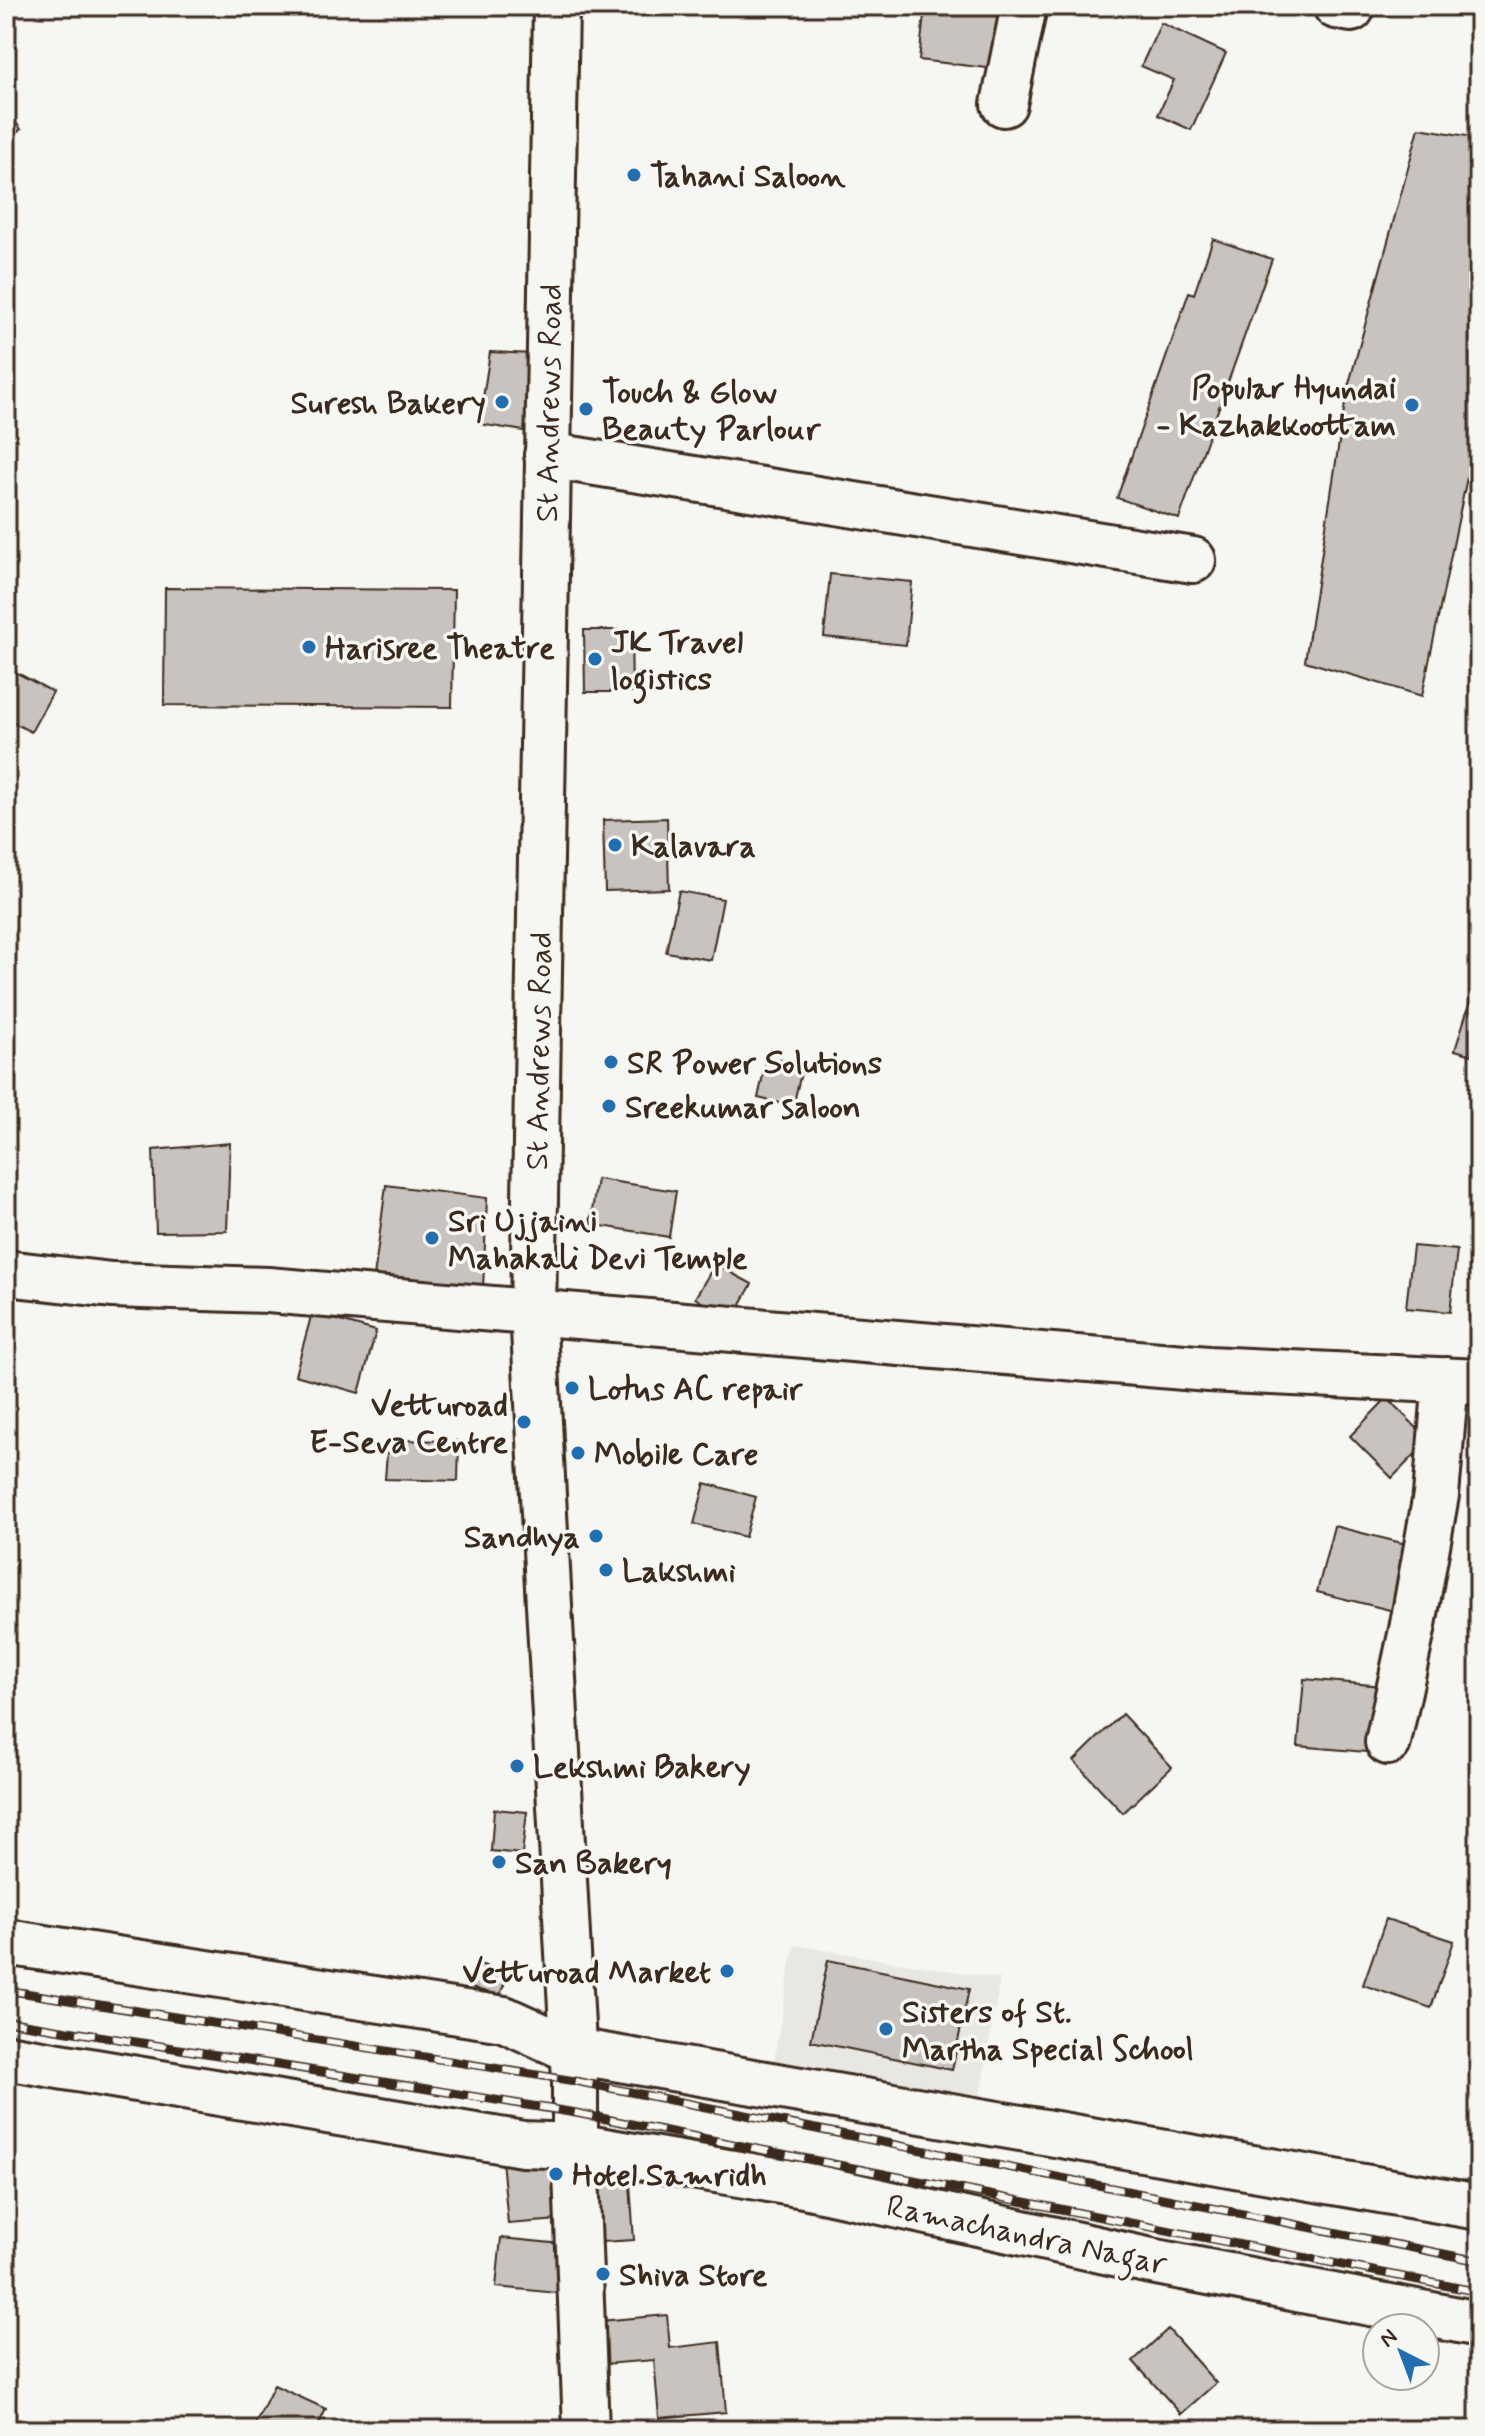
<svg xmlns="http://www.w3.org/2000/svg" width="1485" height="2436" font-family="Mynerve,sans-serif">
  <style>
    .built { fill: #e8e7e2 }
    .building { fill: #c8c3be; stroke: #3b2a1e; stroke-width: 2 }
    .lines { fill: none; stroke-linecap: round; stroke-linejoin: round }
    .minor-casing { stroke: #3b2a1e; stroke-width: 50 }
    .major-casing { stroke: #3b2a1e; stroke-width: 50 }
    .minor { stroke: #f6f6f2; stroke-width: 44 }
    .major { stroke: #f6f6f2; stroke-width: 44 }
    .rail-casing { stroke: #3b2a1e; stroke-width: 9 }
    .rail { stroke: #f6f6f2; stroke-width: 6; stroke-dasharray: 18; stroke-linecap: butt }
    .poi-dot { fill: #1f6fb2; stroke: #f6f6f2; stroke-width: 3 }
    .labels { text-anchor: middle; stroke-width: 7; stroke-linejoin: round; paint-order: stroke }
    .poi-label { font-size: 32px; font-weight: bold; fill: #3b2a1e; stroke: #f6f6f2; text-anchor: start }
    .street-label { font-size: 32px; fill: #3b2a1e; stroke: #f6f6f2 }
  </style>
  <rect width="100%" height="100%" fill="#f6f6f2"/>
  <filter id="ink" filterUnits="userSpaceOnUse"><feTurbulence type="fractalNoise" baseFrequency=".0125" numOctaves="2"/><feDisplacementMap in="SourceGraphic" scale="16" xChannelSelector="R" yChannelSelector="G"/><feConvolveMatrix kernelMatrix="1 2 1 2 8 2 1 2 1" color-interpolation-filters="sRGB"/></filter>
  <g filter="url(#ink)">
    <path class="built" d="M794,1945L1000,1979L977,2113L771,2078Z"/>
    <path class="building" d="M925,6H1003L995,69L919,60Z
      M1161,23L1226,53L1191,130L1158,115L1174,80L1141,66Z
      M6,110L21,129L6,141Z
      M1419,128L1479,138V419L1422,696L1305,661L1347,391Z
      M1213,239L1272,259L1179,519L1117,498L1189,292L1194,294Z
      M490,352L535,354L524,431L479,424Z
      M830,574L912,582L906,645L824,637Z
      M165,588L454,590L452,707L164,705Z
      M584,630H631L632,692H585Z
      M6,667L53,692L31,732L6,719Z
      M667,818L669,889L605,891L603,820Z
      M679,891L723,899L711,960L666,952Z
      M1473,992L1479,993V1057L1455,1050Z
      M767,1057L803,1065L793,1106L758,1098Z
      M230,1143L227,1231L156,1232L153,1150Z
      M597,1179L676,1191L669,1237L590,1224Z
      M386,1185L487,1198L483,1289L374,1277Z
      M1413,1246L1457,1250L1450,1312L1406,1308Z
      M715,1264L752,1284L732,1320L695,1298Z
      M312,1313L376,1331L359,1393L295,1375Z
      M1387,1398L1429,1440L1392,1478L1350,1436Z
      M388,1440L459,1441L458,1481L385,1479Z
      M705,1483L756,1497L745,1537L694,1524Z
      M1334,1526L1410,1545L1394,1611L1317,1592Z
      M1304,1679L1383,1686L1377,1753L1298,1746Z
      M1122,1714L1172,1767L1123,1813L1074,1761Z
      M494,1809L527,1812L522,1854L491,1851Z
      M1386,1919L1454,1941L1431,2008L1363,1985Z
      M828,1960L969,1989L952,2070L811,2041Z
      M475,1962L508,1975L499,1997L466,1985Z
      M553,2144L559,2220L508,2224L501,2149Z
      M630,2184L634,2240L602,2242L599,2186Z
      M501,2238L562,2244L557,2293L496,2287Z
      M667,2315L670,2348L720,2342L726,2412L659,2418L654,2360L604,2364L600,2321Z
      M1168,2329L1216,2383L1181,2414L1133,2361Z
      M274,2385L326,2409L316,2430H252Z"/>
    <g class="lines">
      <g class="minor-casing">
        <path id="minor" d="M1336,6L1351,9L1352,6
          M1004,104L1024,6
          M547,455L1193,560
          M6,1273L112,1285L268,1290L1208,1369L1479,1382
          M1388,1742L1412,1630L1436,1495L1446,1380
          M6,1942L504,2019L574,2051L1479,2207
          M6,2057L523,2144L575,2146L804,2185L1151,2261L1479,2324"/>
      </g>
      <g class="major-casing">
        <path id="major" d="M556,6L533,1312L575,2081V2146L586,2430"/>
      </g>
      <use href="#minor" class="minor"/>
      <use href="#major" class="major"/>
      <g class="rail-casing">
        <path id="rail" d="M6,1990L575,2081L1479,2261
          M6,2021L576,2113L1479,2292"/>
      </g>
      <use href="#rail" class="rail"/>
    </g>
  </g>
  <g class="poi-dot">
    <circle cx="634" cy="175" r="8"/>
    <circle cx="502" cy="402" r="8"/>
    <circle cx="1412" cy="405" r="8"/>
    <circle cx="586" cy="409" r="8"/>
    <circle cx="309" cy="647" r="8"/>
    <circle cx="595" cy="659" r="8"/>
    <circle cx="615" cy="845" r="8"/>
    <circle cx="611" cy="1062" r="8"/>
    <circle cx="609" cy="1106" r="8"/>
    <circle cx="432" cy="1238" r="8"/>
    <circle cx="572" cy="1388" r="8"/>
    <circle cx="524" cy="1422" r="8"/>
    <circle cx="578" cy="1453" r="8"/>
    <circle cx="596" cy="1536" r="8"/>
    <circle cx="606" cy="1570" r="8"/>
    <circle cx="517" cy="1766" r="8"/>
    <circle cx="499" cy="1862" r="8"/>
    <circle cx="727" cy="1971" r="8"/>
    <circle cx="886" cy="2029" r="8"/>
    <circle cx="556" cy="2174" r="8"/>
    <circle cx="603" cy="2274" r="8"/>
  </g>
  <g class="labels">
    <g class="poi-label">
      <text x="650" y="186">Tahani Saloon</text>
      <text x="1396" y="398" text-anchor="end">Popular Hyundai<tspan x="1396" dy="37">- Kazhakkoottam</tspan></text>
      <text x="602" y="402">Touch &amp; Glow<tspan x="602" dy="37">Beauty Parlour</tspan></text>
      <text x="486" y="413" text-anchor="end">Suresh Bakery</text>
      <text x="611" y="652">JK Travel<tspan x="611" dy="37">logistics</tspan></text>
      <text x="325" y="658">Harisree Theatre</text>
      <text x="631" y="856">Kalavara</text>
      <text x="627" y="1073">SR Power Solutions</text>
      <text x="625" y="1117">Sreekumar saloon</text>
      <text x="448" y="1231">Sri Ujjaini<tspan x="448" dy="37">Mahakali Devi Temple</tspan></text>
      <text x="588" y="1399">Lotus AC repair</text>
      <text x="508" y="1415" text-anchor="end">Vetturoad<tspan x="508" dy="37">E-Seva Centre</tspan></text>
      <text x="594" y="1464">Mobile Care</text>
      <text x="580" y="1547" text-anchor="end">Sandhya</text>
      <text x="622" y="1581">Lakshmi</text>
      <text x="533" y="1777">Lekshmi Bakery</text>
      <text x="515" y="1873">San Bakery</text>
      <text x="711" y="1982" text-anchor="end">Vetturoad Market</text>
      <text x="902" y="2022">Sisters of St.<tspan x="902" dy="37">Martha Special School</tspan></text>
      <text x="572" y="2185">Hotel Samridh</text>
      <text x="619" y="2285">Shiva Store</text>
    </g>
    <g class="street-label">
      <text transform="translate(548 403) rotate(-89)" y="11">St Andrews Road</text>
      <text transform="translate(538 1051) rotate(-89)" y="11">St Andrews Road</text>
      <text transform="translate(1027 2234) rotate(12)" y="11">Ramachandra Nagar</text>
    </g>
  </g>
  <rect width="1485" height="2436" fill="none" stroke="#f6f6f2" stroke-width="32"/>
  <rect x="16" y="16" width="1453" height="2404" fill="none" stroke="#3b2a1e" stroke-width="3" filter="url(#ink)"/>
  <g transform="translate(1401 2352) rotate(318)"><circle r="38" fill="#f6f6f2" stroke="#aba49d" stroke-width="2"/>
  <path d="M0-6L14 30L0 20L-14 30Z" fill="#1f6fb2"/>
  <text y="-12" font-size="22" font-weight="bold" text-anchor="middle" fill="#3b2a1e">N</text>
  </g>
</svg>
